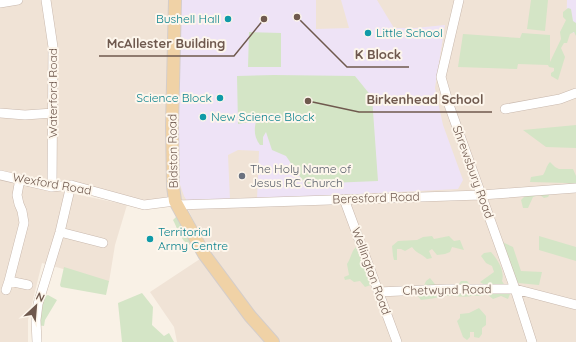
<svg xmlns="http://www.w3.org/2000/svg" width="576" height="342" font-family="Quicksand,sans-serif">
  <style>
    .residential { fill: #f0e3d6 }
    .education { fill: #eee3f6 }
    .green { fill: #d4e5c6 }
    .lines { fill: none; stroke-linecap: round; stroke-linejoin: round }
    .minor-casing { stroke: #c9b9ae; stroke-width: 10 }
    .major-casing { stroke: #d4cdca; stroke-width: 14 }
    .minor { stroke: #fff; stroke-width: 9 }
    .major { stroke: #f0d2a6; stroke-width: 12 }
    .culture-dot { fill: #0f9aa8; stroke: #fdf6ec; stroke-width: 1.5 }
    .worship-dot { fill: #6b7280; stroke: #fdf6ec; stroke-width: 1.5 }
    .labels { text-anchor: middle; stroke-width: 4; stroke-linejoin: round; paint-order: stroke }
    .culture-label { font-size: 12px; fill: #0d838f; stroke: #fdf6ec; text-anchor: start }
    .street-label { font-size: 12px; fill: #6f594e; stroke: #fdf6ec }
    .worship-label { font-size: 12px; fill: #5b616d; stroke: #fdf6ec; text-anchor: start }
    .leader { fill: none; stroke: #6f594e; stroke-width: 1.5 }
    .callout-dot { fill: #6f594e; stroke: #fdf6ec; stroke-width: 1.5 }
    .callout-label { font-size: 13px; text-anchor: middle; font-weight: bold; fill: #6f594e; stroke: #fdf6ec; stroke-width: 4; stroke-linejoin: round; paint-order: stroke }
  </style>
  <rect width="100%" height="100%" fill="#f9f1e6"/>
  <path class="residential" d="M0,0H576V342H177L174,327L150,292L209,253L187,207L0,175Z
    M0,178L127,205L115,245L109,282L42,263L28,320V342H0Z"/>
  <path class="education" d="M181,0H316V29L349,28L341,0H377L394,28H415L445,25L435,88L443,125L463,180L458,189L257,199L259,151L238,150L228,155L230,200L187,201L184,196L177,176Z
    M567,0H576V33L566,32Z"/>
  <path class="green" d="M531,0H548L545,31L527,29Z
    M568,8L571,9L573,21L576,23V36L574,32L570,34L567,43H564L561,48L565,57L558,80L551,76V73L554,71V68L549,67L548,65L518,64L517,69L458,67L463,34L520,38L522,33L550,35V62L561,39L560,32L566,20L563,17V12Z
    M249,32L281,33V67H248Z
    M274,75L355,76L372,97L378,181L305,184L286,156L272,150L266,132L263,137V145H260C254,137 254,130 256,121L238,124L237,76Z
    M576,125V148L546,147L523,130Z
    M550,162L555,167L559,169H573L576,176V185L567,183L530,182L531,177L543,175C546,171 546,166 550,162Z
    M551,192L548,197L544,198L540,195L533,197L528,208H523L521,200L524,197L522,193Z
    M179,214L194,242L191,245C181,243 178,229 173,220Z
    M432,236L434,239L449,236L454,241L460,240L464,250L452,247L450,252L445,254L437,255L432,249L429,251L432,258L427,259C422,254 416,253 412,247L405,251L401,249H397V260H394L393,256L392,246L398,241L417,240L423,237Z
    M539,236L576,247V261L539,250Z
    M500,241L513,247L521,271L542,272L539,285L518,283L506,258Z
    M356,247L371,281V285L365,287L360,281L354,282L350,279L345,280L344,277L349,275L347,264C351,258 351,252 356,247Z
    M491,252C498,260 505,271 502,281L510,294L508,299L501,296L493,299L488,295V287L480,282L494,272L492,266L486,263L481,256L484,253Z
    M64,267L109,281L106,295L61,287L60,285Z
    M430,278L438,288L458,285L461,281H467L471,286L482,287L485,295C480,297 477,295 472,296C463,298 453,295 444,296C436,298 429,299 421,300L417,295L420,289L423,288L426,281Z
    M142,293L153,307L152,325L164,336L169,333L174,342H122L118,303Z
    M48,295L57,300L45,320L44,326L37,325L41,297Z
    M479,308L486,316V325L482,328V334L479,338L474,337V332H470V337L467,340L463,337L457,321L460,318V314L469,313Z"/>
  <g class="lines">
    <g class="minor-casing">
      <path id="minor" d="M46,0L53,47L52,187
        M459,0L441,77L449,105L515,289L532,342
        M0,3L18,0
        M505,109L560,99L576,93
        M0,113L25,115L53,113
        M0,175L52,187L71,185L144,205L175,201
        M20,179L17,195L19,204L22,211L24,223L9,281L28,285
        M344,199L397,342
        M177,205L481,195L576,188
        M60,232L103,243
        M6,290L9,281
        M378,292L447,289H515L576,305
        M37,342L36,320L38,304L60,232L71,185"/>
    </g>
    <g class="major-casing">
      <path id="major" d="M175,0L172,126L173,186L175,201L204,254L250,316L273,342"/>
    </g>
    <use href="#minor" class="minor"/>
    <use href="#major" class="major"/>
  </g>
  <g class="culture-dot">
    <circle cx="228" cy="19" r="4"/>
    <circle cx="368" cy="33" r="4"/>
    <circle cx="220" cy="98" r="4"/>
    <circle cx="203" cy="117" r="4"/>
    <circle cx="150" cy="239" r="4"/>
  </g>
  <circle class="worship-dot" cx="242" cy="176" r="4"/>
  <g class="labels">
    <g class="culture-label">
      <text x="220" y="23" text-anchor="end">Bushell Hall</text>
      <text x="376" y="37">Little School</text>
      <text x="212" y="102" text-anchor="end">Science Block</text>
      <text x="211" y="121">New Science Block</text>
      <text x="158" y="236">Territorial<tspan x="158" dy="14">Army Centre</tspan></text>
    </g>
    <g class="street-label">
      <text transform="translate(53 93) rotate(-90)" y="4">Waterford Road</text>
      <text transform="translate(173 151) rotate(-91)" y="4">Bidston Road</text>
      <text transform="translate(473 172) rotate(70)" y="4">Shrewsbury Road</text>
      <text transform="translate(52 184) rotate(10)" y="4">Wexford Road</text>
      <text transform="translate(376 198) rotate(-2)" y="4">Beresford Road</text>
      <text transform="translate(371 271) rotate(70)" y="4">Wellington Road</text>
      <text transform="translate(447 290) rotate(-1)" y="4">Chetwynd Road</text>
    </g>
    <g class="worship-label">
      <text x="250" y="173">The Holy Name of<tspan x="250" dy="14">Jesus RC Church</tspan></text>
    </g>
  </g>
  <path class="leader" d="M264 19L234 56H99M297 17L347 67H409M308 101L359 112H492"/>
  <g class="callout-dot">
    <circle cx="264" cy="19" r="4"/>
    <circle cx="297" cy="17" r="4"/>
    <circle cx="308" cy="101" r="4"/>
  </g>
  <g class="callout-label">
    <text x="166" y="48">McAllester Building</text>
    <text x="378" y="59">K Block</text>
    <text x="425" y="104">Birkenhead School</text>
  </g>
  <g transform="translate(36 306) rotate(26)" stroke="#fdf6ec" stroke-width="3" paint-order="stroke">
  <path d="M0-3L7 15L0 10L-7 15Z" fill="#6f594e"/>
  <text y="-6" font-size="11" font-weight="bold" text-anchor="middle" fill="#6f594e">N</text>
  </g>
</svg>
